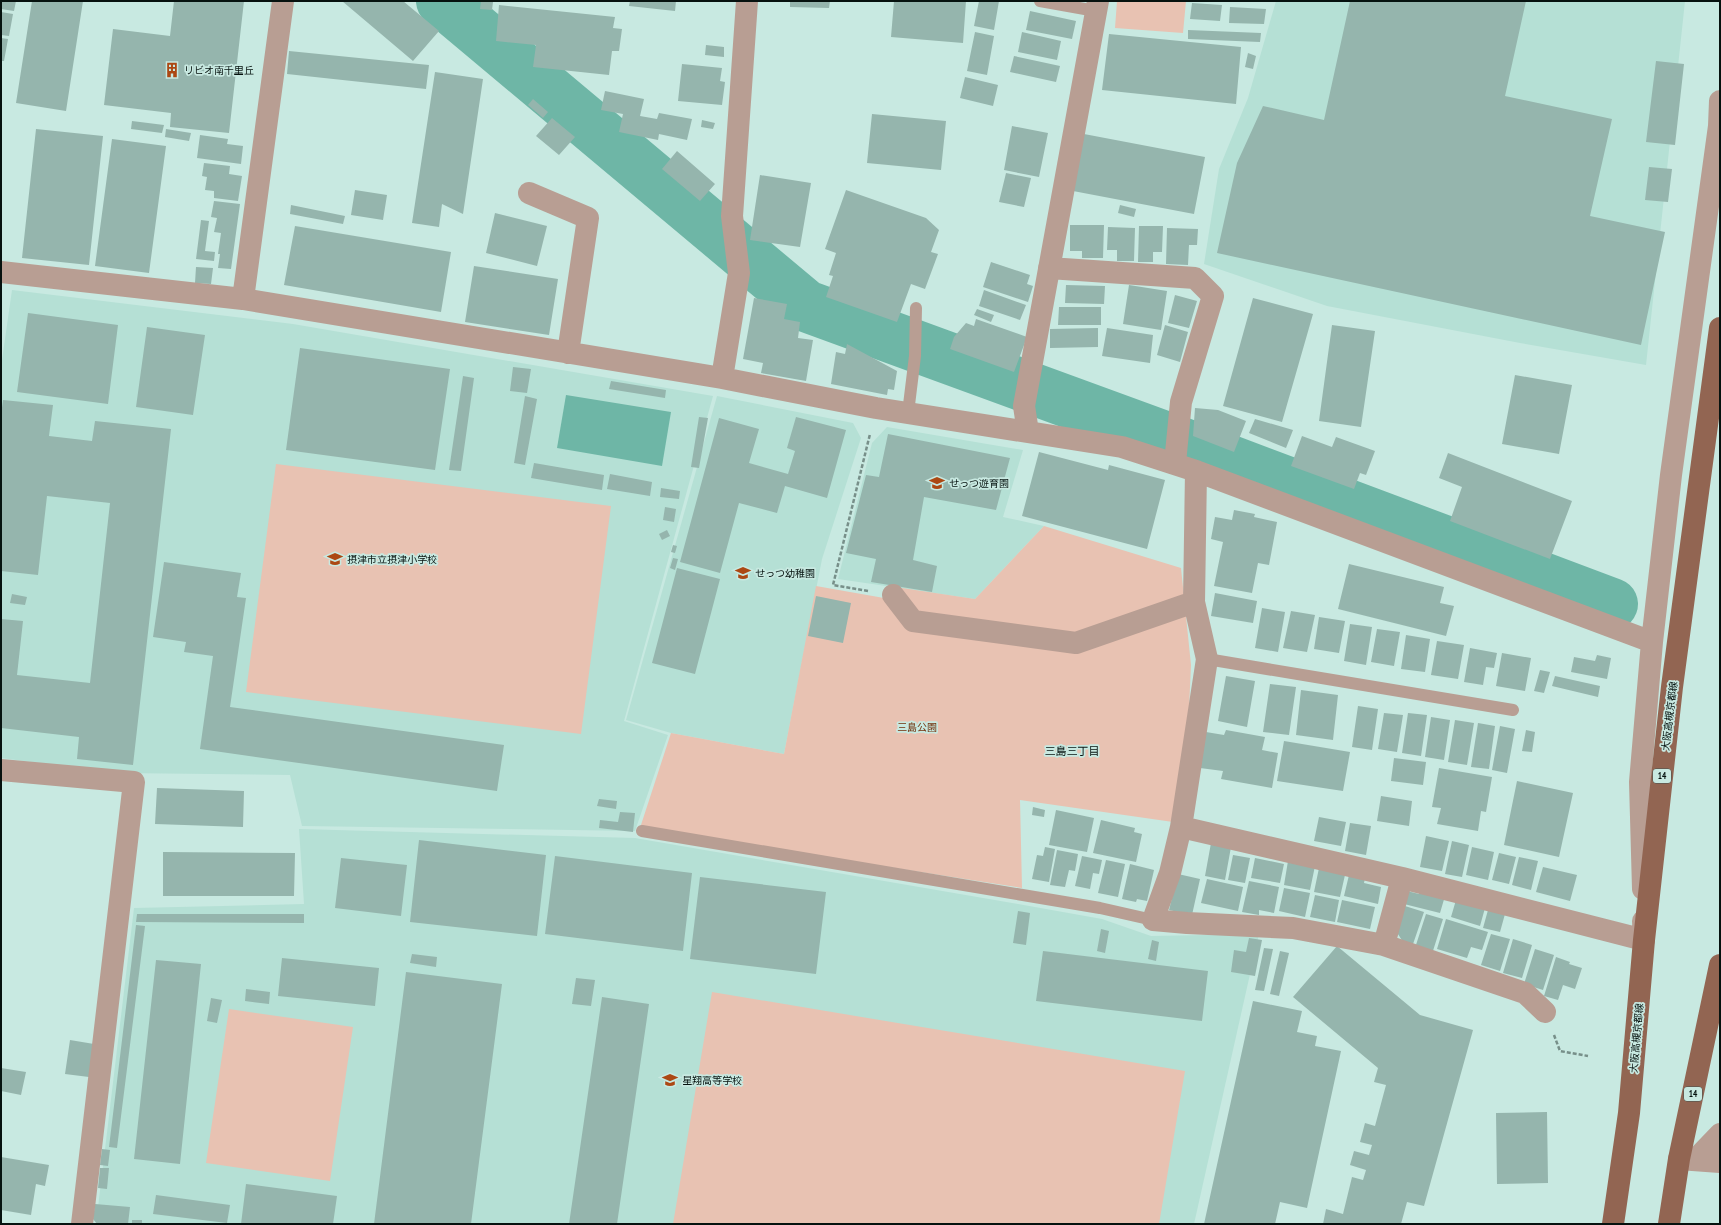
<svg xmlns="http://www.w3.org/2000/svg" width="1721" height="1225" font-family="'PT Sans Narrow','Noto Sans JP',sans-serif">
  <style>
    .built { fill: #b5e0d5 }
    .green { fill: #e8c2b2 }
    .water { fill: #6eb6a6 }
    .lines { fill: none; stroke-linecap: round; stroke-linejoin: round }
    .river { stroke: #6eb6a6; stroke-width: 52 }
    .building { fill: #95b5ad }
    .path { stroke: #778f89; stroke-width: 2.5; stroke-dasharray: 4 2; stroke-linecap: butt }
    .lane { stroke: #b89e93; stroke-width: 12 }
    .street { stroke: #b89e93; stroke-width: 22 }
    .primary { stroke: #926552; stroke-width: 22 }
    .labels { text-anchor: middle; stroke-width: 3.5; stroke-linejoin: round; paint-order: stroke }
    .shield { fill: #c8e9e1; stroke: #40524e; stroke-width: 1 }
    .shield-label { font-size: 9px; font-weight: bold; fill: #06120f }
    .poi-label { font-size: 10px; fill: #06120f; stroke: #c8e9e1; text-anchor: start }
    .street-label { font-size: 10px; fill: #06120f; stroke: #c8e9e1 }
    .park-label { font-size: 10px; fill: #722e09; stroke: #c8e9e1 }
    .neighbourhood-label { font-size: 11px; fill: #06120f; stroke: #c8e9e1 }
  </style>
  <rect width="100%" height="100%" fill="#c8e9e1"/>
  <path class="built" d="M1276,1H1685L1646,365L1520,343L1327,306L1204,264L1219,169L1248,98Z
    M12,290L293,324L713,396L624,721L668,735L635,831L302,826L290,775L116,773L1,758V367Z
    M717,396L853,423L861,438L822,559L784,754L671,733L626,720Z
    M887,427L1023,450L1003,517L1044,526L975,599L838,579L872,443Z
    M299,829L635,838L1018,904L1102,919L1151,936L1259,934L1194,1224H96L134,908L304,904Z"/>
  <path class="green" d="M1117,1H1186L1183,33L1115,28Z
    M276,464L611,506L581,734L246,692Z
    M1044,526L1181,568L1191,665L1188,731L1173,822L1020,800L1022,888L640,828L671,733L784,754L816,586L901,601L902,588L975,599Z
    M712,992L1185,1071L1159,1224H673Z
    M229,1009L353,1027L330,1181L206,1163Z"/>
  <path class="water" d="M566,395L671,412L662,466L557,448Z"/>
  <g class="lines">
    <path class="river" d="M442,1L806,306L1230,461L1612,604"/>
  </g>
  <path class="building" d="M1,1H16L14,11L1,9Z
    M32,1H83L66,111L16,103Z
    M174,1H244L229,133L170,127L171,113L104,105L113,29L170,36Z
    M342,1H403L439,31L413,61Z
    M481,1L493,2L492,10L480,9Z
    M630,1H676L675,11L629,6Z
    M790,1H830L829,8L790,7Z
    M894,1H966L963,43L891,37Z
    M979,1H999L994,30L974,26Z
    M1350,1H1526L1505,96L1612,119L1590,216L1665,232L1641,345L1217,253L1237,163L1263,106L1324,120Z
    M1192,3L1222,5L1220,21L1190,19Z
    M499,5L615,17L613,28L622,29L619,51H612L609,75L533,67L536,45L496,41Z
    M1230,7L1266,9L1264,24L1229,23Z
    M1030,11L1076,21L1072,39L1026,30Z
    M1,12L13,14L9,36L1,35Z
    M1188,30L1261,33L1260,42L1188,39Z
    M975,32L994,36L987,75L967,71Z
    M1022,32L1061,41L1057,60L1018,52Z
    M1109,34L1241,47L1236,104L1102,90Z
    M1,38L8,39L4,61H1Z
    M706,45L724,47V57L705,55Z
    M289,51L429,65L426,89L287,74Z
    M1248,53L1256,56L1253,69L1245,67Z
    M1014,56L1060,66L1056,82L1010,72Z
    M1656,61L1684,64L1675,145L1646,142Z
    M682,64L722,68L720,81L725,82L722,105L678,101Z
    M435,72L483,79L463,214L442,204L439,227L412,223Z
    M965,77L998,85L993,106L960,98Z
    M605,91L644,99L640,116L657,119L659,113L692,119L687,140L659,134L658,140L619,132L623,114L601,110Z
    M533,99L548,112L543,118L528,105Z
    M872,114L946,121L941,170L867,163Z
    M552,118L575,137L559,155L536,136Z
    M702,120L715,123L713,129L701,127Z
    M132,121L164,125L162,133L131,129Z
    M1012,126L1048,133L1039,177L1004,170Z
    M36,129L103,136L89,265L22,258Z
    M166,129L191,133L189,141L165,137Z
    M1084,134L1205,157L1194,214L1073,191Z
    M200,135L228,139L227,144L243,146L241,164L197,158Z
    M112,139L166,146L149,273L95,266Z
    M677,151L715,184L700,201L662,169Z
    M204,163L230,166L229,174L242,176L238,201L214,198V191L205,190L207,177L202,176Z
    M1649,167L1672,169L1668,202L1645,200Z
    M1006,173L1031,178L1024,207L999,202Z
    M760,175L811,183L800,247L750,240Z
    M355,190L387,195L383,220L351,215Z
    M846,190L926,218L939,230L931,252L938,254L925,289L911,284L897,322L826,297L833,276L829,275L836,253L825,249Z
    M214,201L240,204L231,269L218,268L220,254H218L221,233L214,232L217,218L211,217Z
    M291,205L345,216L343,224L290,214Z
    M1120,205L1136,209L1134,217L1118,213Z
    M495,213L547,226L537,266L486,253Z
    M201,220L209,221L205,251L215,252L214,261L196,259Z
    M1070,225H1104L1103,258H1082V251H1070Z
    M295,226L451,252L441,312L284,285Z
    M1139,226H1163L1162,252H1153V262H1138Z
    M1108,227L1135,228L1134,261H1117V250H1107Z
    M1167,228L1198,229L1197,245H1189L1188,265L1166,264Z
    M991,262L1030,275L1027,284L1033,286L1028,302L983,287Z
    M474,266L558,279L549,335L465,322Z
    M196,267L213,268L211,284L195,283Z
    M1066,285L1105,286L1104,304L1065,303Z
    M1129,285L1167,291L1161,330L1123,324Z
    M984,290L1026,305L1020,320L979,306Z
    M1175,295L1197,301L1189,328L1168,323Z
    M754,298L787,304L784,319L800,322L798,338L813,340L806,381L761,373L763,363L743,359Z
    M1253,298L1313,314L1282,422L1223,406Z
    M1059,307H1101V325H1058Z
    M977,309L994,315L991,322L974,315Z
    M28,313L118,325L108,404L17,392Z
    M976,319L1027,337L1014,372L950,349L954,337L966,323L974,326Z
    M1165,325L1188,332L1180,362L1157,355Z
    M1332,325L1375,331L1361,427L1319,421Z
    M147,327L205,335L193,415L136,407Z
    M1098,328V347L1050,348V329Z
    M1107,328L1153,335L1150,363L1102,356Z
    M847,344L897,371L894,390L888,389L887,395L831,384L836,352L845,354Z
    M300,348L450,369L435,470L286,450Z
    M513,367L531,369L527,393L510,391Z
    M1515,375L1572,385L1559,454L1502,444Z
    M463,376L474,378L461,471L449,470Z
    M611,381L666,390L665,398L609,389Z
    M525,396L537,399L525,465L514,463Z
    M3,400L53,405L49,436L92,441L95,421L171,429L133,765L77,759L79,737L1,728V619L23,621L17,675L90,683L110,503L47,496L38,575L1,571V415Z
    M1195,408L1218,410L1246,421L1234,452L1193,436Z
    M699,417L708,418L699,468L691,467Z
    M796,417L846,430L827,498L785,486L777,513L739,503L720,573L680,562L719,418L759,429L749,463L788,474L795,451L787,448Z
    M1255,419L1293,430L1286,448L1249,433Z
    M888,434L1010,458L996,510L924,497L913,560L937,566L932,592L871,582L876,559L846,553L866,475L879,477Z
    M1302,436L1332,447L1336,437L1375,451L1366,475L1360,473L1354,489L1291,466Z
    M1039,452L1108,470L1109,465L1165,480L1147,549L1022,516Z
    M1448,453L1572,501L1550,559L1450,521L1462,487L1439,478Z
    M534,463L604,475L602,490L531,478Z
    M610,474L652,482L650,496L607,489Z
    M661,488L680,491L679,499L660,497Z
    M665,507L676,509L674,522L663,520Z
    M1234,510L1255,514L1254,517L1277,522L1269,565L1258,563L1252,593L1214,586L1223,542L1211,539L1215,517L1232,520Z
    M667,530L670,536L662,540L659,534Z
    M673,545L677,546L675,553L671,552Z
    M673,558L678,559L675,570L670,568Z
    M164,562L241,573L237,597L246,598L230,707L504,745L497,791L200,749L213,656L184,652L186,642L153,637Z
    M1349,564L1444,587L1440,603L1454,606L1446,636L1338,609Z
    M677,568L720,579L695,674L652,663Z
    M1215,593L1257,601L1253,623L1211,616Z
    M12,594L27,597L25,605L10,603Z
    M816,596L851,603L843,643L808,636Z
    M1262,608L1285,612L1278,652L1255,648Z
    M1291,611L1315,615L1307,652L1283,648Z
    M1319,617L1345,621L1339,653L1314,649Z
    M1350,624L1372,627L1366,665L1344,661Z
    M1377,629L1400,632L1394,666L1371,662Z
    M1406,635L1430,639L1425,672L1401,669Z
    M1437,641L1464,645L1458,679L1431,675Z
    M1470,648L1497,653L1494,668L1486,667L1483,685L1464,682Z
    M1502,653L1531,658L1525,691L1496,686Z
    M1597,655L1611,658L1607,679L1571,672L1574,657L1595,661Z
    M1540,670L1550,672L1544,693L1534,691Z
    M1226,676L1255,681L1247,727L1218,721Z
    M1555,676L1600,686L1598,697L1552,686Z
    M1270,684L1296,687L1289,735L1263,732Z
    M1301,690L1338,695L1333,740L1296,735Z
    M1358,706L1378,709L1372,750L1352,747Z
    M1384,713L1403,715L1397,752L1378,749Z
    M1408,713L1427,715L1421,756L1402,753Z
    M1431,717L1450,720L1444,760L1425,757Z
    M1455,720L1474,723L1467,765L1448,762Z
    M1478,723L1495,726L1489,769L1471,767Z
    M1500,726L1515,729L1507,773L1492,770Z
    M1226,730L1265,737L1262,750L1278,753L1272,788L1221,779L1223,771L1200,768L1206,732L1224,735Z
    M1526,730L1535,732L1532,752L1522,751Z
    M1284,741L1350,752L1343,791L1277,781Z
    M1394,758L1426,762L1423,785L1391,781Z
    M1439,768L1492,777L1486,812L1481,811L1478,831L1437,824L1441,808L1432,807Z
    M1517,781L1573,793L1559,857L1504,845Z
    M157,788L244,791L243,827L155,824Z
    M1381,796L1412,801L1409,826L1377,821Z
    M599,799L617,801L616,809L597,806Z
    M1033,807L1045,810L1044,817L1032,815Z
    M1056,810L1094,818L1087,852L1049,845Z
    M620,812L635,813L633,832L599,828L600,820L618,822Z
    M1319,817L1346,822L1341,846L1314,841Z
    M1101,820L1135,828L1134,832L1142,834L1136,862L1093,853Z
    M1350,823L1371,826L1366,855L1345,851Z
    M1426,836L1449,841L1442,871L1420,867Z
    M419,840L546,855L537,936L410,922Z
    M1452,841L1469,845L1462,877L1445,874Z
    M1211,843L1231,847L1225,880L1205,876Z
    M1045,847L1055,849L1049,882L1032,879L1037,855L1043,856Z
    M1472,847L1494,852L1488,880L1466,875Z
    M1057,850L1078,854L1075,871L1069,870L1065,887L1050,885Z
    M163,852L295,853L294,896H163Z
    M1499,853L1516,857L1509,884L1492,880Z
    M1233,855L1250,858L1245,883L1228,880Z
    M555,856L692,873L683,951L545,934Z
    M1082,856L1102,860L1099,874L1093,873L1090,889L1075,886Z
    M1519,857L1538,861L1531,890L1512,885Z
    M341,858L407,865L401,916L335,908Z
    M1255,858L1284,864L1280,883L1251,878Z
    M1106,860L1125,864L1118,897L1098,893Z
    M1288,861L1315,866L1310,890L1284,885Z
    M1130,864L1154,870L1147,901L1137,899L1136,902L1122,899Z
    M1543,867L1577,875L1570,901L1536,892Z
    M1319,868L1345,875L1340,897L1314,892Z
    M1178,874L1200,879L1192,915L1169,910Z
    M1349,875L1365,878L1364,883L1381,887L1378,904L1344,896Z
    M700,877L826,892L816,974L690,959Z
    M1207,879L1243,887L1238,911L1201,903Z
    M1249,881L1279,887L1274,913L1259,910V915L1242,912Z
    M1284,888L1310,893L1305,917L1279,911Z
    M1420,889L1445,896L1440,913L1404,904L1407,891L1419,894Z
    M1315,895L1339,900L1335,922L1310,917Z
    M1342,900L1375,907L1370,929L1337,922Z
    M1456,900L1485,908L1480,926L1451,917Z
    M1405,906L1424,912L1412,947L1405,945L1396,931Z
    M1488,910L1505,914L1500,932L1483,928Z
    M1018,911L1030,913L1026,945L1013,943Z
    M137,914H304V923L136,922Z
    M1426,914L1443,919L1432,954L1415,948Z
    M1446,919L1488,932L1482,950L1471,947L1467,958L1437,949Z
    M136,925L145,926L117,1148L109,1147Z
    M1101,929L1109,931L1105,953L1097,951Z
    M1491,934L1510,939L1500,971L1481,965Z
    M1249,938L1262,940L1255,976L1231,972L1234,950L1246,952Z
    M1513,939L1532,945L1522,978L1503,973Z
    M1152,940L1159,942L1156,961L1148,959Z
    M1337,946L1420,1015L1473,1030L1424,1206L1407,1202L1401,1224H1323L1326,1209L1343,1214L1352,1177L1363,1180L1366,1170L1350,1165L1354,1151L1369,1155L1372,1145L1360,1142L1365,1123L1375,1126L1386,1085L1374,1082L1378,1068L1293,997Z
    M1264,948L1273,949L1264,991L1255,990Z
    M1535,949L1554,955L1543,990L1524,984Z
    M1043,951L1208,971L1202,1021L1036,1001Z
    M1280,951L1289,953L1279,996L1270,994Z
    M412,954L437,957L436,967L410,963Z
    M1556,957L1570,962L1569,964L1582,968L1575,989L1563,985L1558,1000L1544,996Z
    M282,958L379,968L375,1006L278,996Z
    M156,960L201,964L180,1164L134,1159Z
    M406,972L502,984L471,1224H374Z
    M576,978L595,980L591,1006L572,1004Z
    M246,989L270,992L269,1004L245,1001Z
    M602,997L649,1004L617,1224H569Z
    M211,998L222,1000L217,1023L207,1021Z
    M1253,1001L1302,1011L1297,1032L1317,1036L1315,1046L1341,1051L1307,1208L1280,1202L1275,1224H1204Z
    M70,1040L94,1044L89,1077L65,1074Z
    M1,1068L26,1072L21,1095L1,1091Z
    M1547,1112L1548,1183L1497,1184L1496,1113Z
    M102,1149L110,1150L108,1166L100,1165Z
    M1,1157L49,1165L45,1186L36,1184L31,1215L1,1210Z
    M100,1168H109L107,1189L98,1188Z
    M246,1184L337,1196L333,1224H241Z
    M156,1195L230,1205L227,1223L153,1214Z
    M95,1204L130,1207L128,1224H97L93,1219Z
    M132,1220H142V1224H132Z"/>
  <g class="lines">
    <path class="path" d="M868,591L833,585L870,434
      M1554,1035L1560,1051L1588,1056"/>
    <path class="lane" d="M1040,1L1096,11
      M908,413L915,356L916,308
      M1207,659L1513,710
      M642,831L1100,908L1153,920"/>
    <path class="street" d="M529,193L588,218L568,353
      M1049,268L1195,278L1213,296L1181,402L1175,463
      M1,272L243,299L722,378L876,408L1122,447L1196,471L1652,642
      M243,299L283,1
      M722,378L739,273L732,216L747,1
      M1028,432L1024,406L1098,1
      M1196,471L1194,602L1207,659L1181,827L1170,873L1153,920L1187,923L1293,928L1384,945L1525,993L1545,1012
      M893,595L913,621L1076,643L1194,602
      M1,770L134,782L82,1224
      M1181,827L1402,878L1644,940L1643,921
      M1643,889L1640,782L1652,642L1671,475L1719,126L1720,101
      M1384,945L1402,878
      M1679,1159L1720,1162
      M1695,1160L1720,1134"/>
    <path class="primary" d="M1613,1224L1629,1113L1644,940L1672,687L1720,328
      M1669,1224L1679,1159L1720,965"/>
  </g>
  <defs>
    <g id="building-bare" transform="scale(1.2)"><path d="M-4-6H4V6H1V3H-1V6H-4ZM-2.5-4.3h1.7v1.8h-1.7ZM.8-4.3h1.7v1.8H.8ZM-2.5-1h1.7V.8h-1.7ZM.8-1h1.7V.8H.8Z" fill="#ac4813" stroke="#c8e9e1" stroke-width="2.5" paint-order="stroke"/></g>
    <g id="school-bare" transform="scale(1.2)"><path d="M0-5L7-2L0 1L-7-2ZM-4 1L0 2.5L4 1V4Q0 6-4 4Z" fill="#ac4813" stroke="#c8e9e1" stroke-width="2.5" paint-order="stroke"/></g>
  </defs>
  <g fill-rule="evenodd">
    <use href="#building-bare" x="172" y="70"/>
    <use href="#school-bare" x="937" y="483"/>
    <use href="#school-bare" x="335" y="559"/>
    <use href="#school-bare" x="743" y="573"/>
    <use href="#school-bare" x="670" y="1080"/>
  </g>
  <g class="labels">
    <g class="shield">
      <rect x="1653" y="769" width="18" height="14" rx="3"/>
      <rect x="1684" y="1087" width="18" height="14" rx="3"/>
    </g>
    <g class="shield-label">
      <text x="1662" y="779">14</text>
      <text x="1693" y="1097">14</text>
    </g>
    <g class="poi-label">
      <text x="184" y="74">リビオ南千里丘</text>
      <text x="949" y="487">せっつ遊育園</text>
      <text x="347" y="563">摂津市立摂津小学校</text>
      <text x="755" y="577">せっつ幼稚園</text>
      <text x="682" y="1084">星翔高等学校</text>
    </g>
    <g class="street-label">
      <text transform="translate(1669 716) rotate(-83)" y="4">大阪高槻京都線</text>
      <text transform="translate(1636 1038) rotate(-85)" y="4">大阪高槻京都線</text>
    </g>
    <g class="park-label">
      <text x="917" y="731">三島公園</text>
    </g>
    <g class="neighbourhood-label">
      <text x="1072" y="755">三島三丁目</text>
    </g>
  </g>
  <rect width="1721" height="1225" fill="none" stroke="#06120f" stroke-width="4"/>
</svg>
